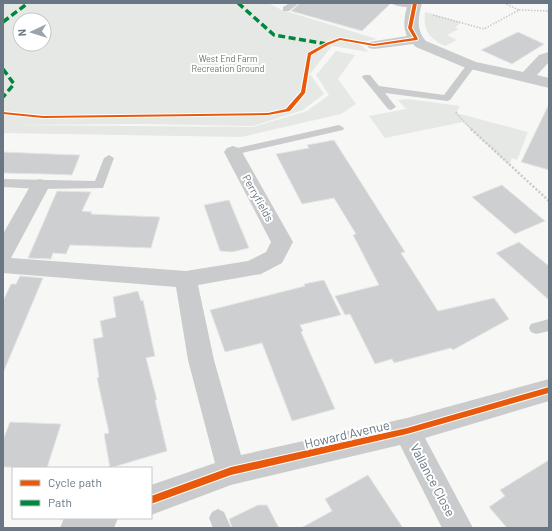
<svg xmlns="http://www.w3.org/2000/svg" width="552" height="531" font-family="Barlow,sans-serif">
  <style>
    .green { fill: #e5e8e4; fill-rule: evenodd }
    .building { fill: #cdcfd0; stroke: #e6e6e6 }
    .lines { fill: none; stroke-linecap: round; stroke-linejoin: round }
    .path-far1 { stroke: #c7c8c9; stroke-width: 1.5; stroke-dasharray: 1.5 1.5; stroke-linecap: butt }
    .path { stroke: #c7c8c9; stroke-width: 2.5; stroke-dasharray: 2 2; stroke-linecap: butt }
    .lane { fill: #cacbcc; fill-rule: evenodd }
    .street { fill: #cacbcc; fill-rule: evenodd }
    .quiet { stroke: #00873e; stroke-width: 3.5; stroke-dasharray: 7 3.5; stroke-linecap: butt }
    .cycleway-casing { stroke: #fff; stroke-width: 2 }
    .cycleway { fill: #e8590c; fill-rule: evenodd }
    .labels { text-anchor: middle; stroke-width: 4; stroke-linejoin: round; paint-order: stroke }
    .far-park-label { font-size: 9px; fill: #667763; stroke: #fff }
    .street-label { font-size: 11px; fill: #697784; stroke: #fff }
    .near-street-label { font-size: 13px; fill: #697784; stroke: #fff }
  </style>
  <rect width="100%" height="100%" fill="#f7f7f6"/>
  <path class="green" d="M3,3H268L282,10L377,39L358,43L369,52L332,46L310,74L324,94L303,110L253,126L141,124L7,125L253,127L307,111L329,95L316,75L336,51L355,55L338,79L356,104L341,114L241,137L3,133ZM20,20H44V44H20Z
    M425,12L461,22L455,28L459,29L447,35L457,40L445,46C429,38 423,31 425,12Z
    M408,99L460,106L456,113L528,132L517,160L512,158L509,165L463,122L385,138L369,116L406,109L398,100Z"/>
  <path class="building" d="M300,3H390V4L362,31L291,11Z
    M518,32L544,44L512,64L481,50Z
    M549,104V170L521,162Z
    M334,140L405,252L401,253L438,311L494,298L509,319L453,350L451,348L394,363L392,359L375,364L350,314L345,315L335,296L379,285L353,235L356,234L334,198L302,204L276,154L309,148L307,145Z
    M3,152L51,154L80,155L72,175L45,174L3,173Z
    M502,185L545,221L515,234L472,197Z
    M57,191L91,192L82,211L92,212L91,214L160,217L151,248L70,245L66,254L53,253L51,259L28,258Z
    M229,200L249,248L232,252L220,251L204,205Z
    M519,242L549,266V300L496,253Z
    M20,276L43,278L3,373V301L11,284H16Z
    M324,280L341,315L300,325L303,331L301,332L335,409L292,421L262,343L225,352L210,310L305,286L304,284Z
    M138,291L141,301L143,300L155,356L146,358L157,400H155L167,451L110,468L104,434L109,433L97,378L99,377L93,339L103,337L100,321L116,317L113,297Z
    M10,422L61,424L47,468L3,467V440Z
    M549,460V528H507L489,507L505,496L500,490Z
    M368,475L403,528H301L332,511L325,499Z
    M258,505H267L279,528H232L229,519Z"/>
  <g class="lines">
    <path class="path-far1" d="M519,10L549,11
      M433,15L484,29L519,10L504,3
      M3,97V100
      M457,112L456,113L472,130"/>
    <path class="path" d="M471,129L549,201"/>
    <path class="lane" d="M290,3H299L289,11H283V7Z
      M391,3H415L418,5C413,9 396,7 391,3Z
      M471,62L476,65L450,100L447,101L385,93L396,107L391,110L388,109L362,77L364,75H370L379,86L444,95L468,63Z
      M339,125L344,128L343,130L233,155L228,152L233,149Z
      M109,155L114,158L103,188L40,189L3,187V179L95,181L104,158Z
      M549,319V331L536,334L531,332L529,328L531,324Z
      M218,509L224,512L231,528H213L209,518L212,512Z"/>
    <path class="street" d="M408,3H422C418,17 416,30 426,41L476,62L523,72L539,55L549,52V62L537,75L549,78V88L466,68L416,47L413,44L374,49L369,48L367,45L369,42L407,36C402,25 405,14 408,3Z
      M233,146L239,148L242,152L293,242L282,263L261,274L198,285L214,360L241,455L407,418L549,379V401L425,438L473,528H442L400,445L231,485L151,515V485L215,463L188,360L176,287L3,273V234L33,181L40,179L47,181L50,185L11,258L186,271L248,261L266,252L271,242L224,152L227,148Z
      M64,518H118L114,528H60Z"/>
    <path class="quiet" d="M238,3L274,35L327,44
      M3,22L28,3
      M3,69L14,84L3,97"/>
    <g class="cycleway-casing">
      <path id="cycleway" d="M413,3H417L412,28L418,39L417,40L374,46L340,40L328,45L311,55L305,93L290,111L268,115L43,118L3,114V112L43,116L268,113L286,109L301,92L308,53L326,43L340,38L374,44L414,38L408,28Z
        M549,387V393L407,434L231,475L151,504V496L231,467L407,428Z"/>
    </g>
    <use href="#cycleway" class="cycleway"/>
  </g>
  <g class="labels">
    <g class="far-park-label">
      <text x="228" y="62">West End Farm<tspan x="228" dy="10">Recreation Ground</tspan></text>
    </g>
    <g class="street-label">
      <text transform="translate(258 198) rotate(61)" y="4">Perryfields</text>
    </g>
    <g class="near-street-label">
      <text transform="translate(347 434) rotate(-13)" y="5">Howard Avenue</text>
      <text transform="translate(433 480) rotate(62)" y="5">Vallance Close</text>
    </g>
  </g>
  <rect width="552" height="531" fill="none" stroke="#697784" stroke-width="8"/>
  <rect x="12" y="467" width="140" height="52" fill="#ffffff" stroke="#c3c9ce"/>
  <rect x="20" y="480" width="20" height="6" fill="#e8590c" stroke="#c3c9ce"/>
  <text x="48" y="487" font-size="12" fill="#697784">Cycle path</text>
  <rect x="20" y="500" width="20" height="6" fill="#00873e" stroke="#c3c9ce"/>
  <text x="48" y="507" font-size="12" fill="#697784">Path</text>
  <g transform="translate(32 32) rotate(266)"><circle r="19" fill="#ffffff" stroke="#c3c9ce"/>
  <path d="M0-3L7 15L0 10L-7 15Z" fill="#9ba4ac"/>
  <text y="-6" font-size="11" font-weight="bold" text-anchor="middle" fill="#697784">N</text>
  </g>
</svg>
